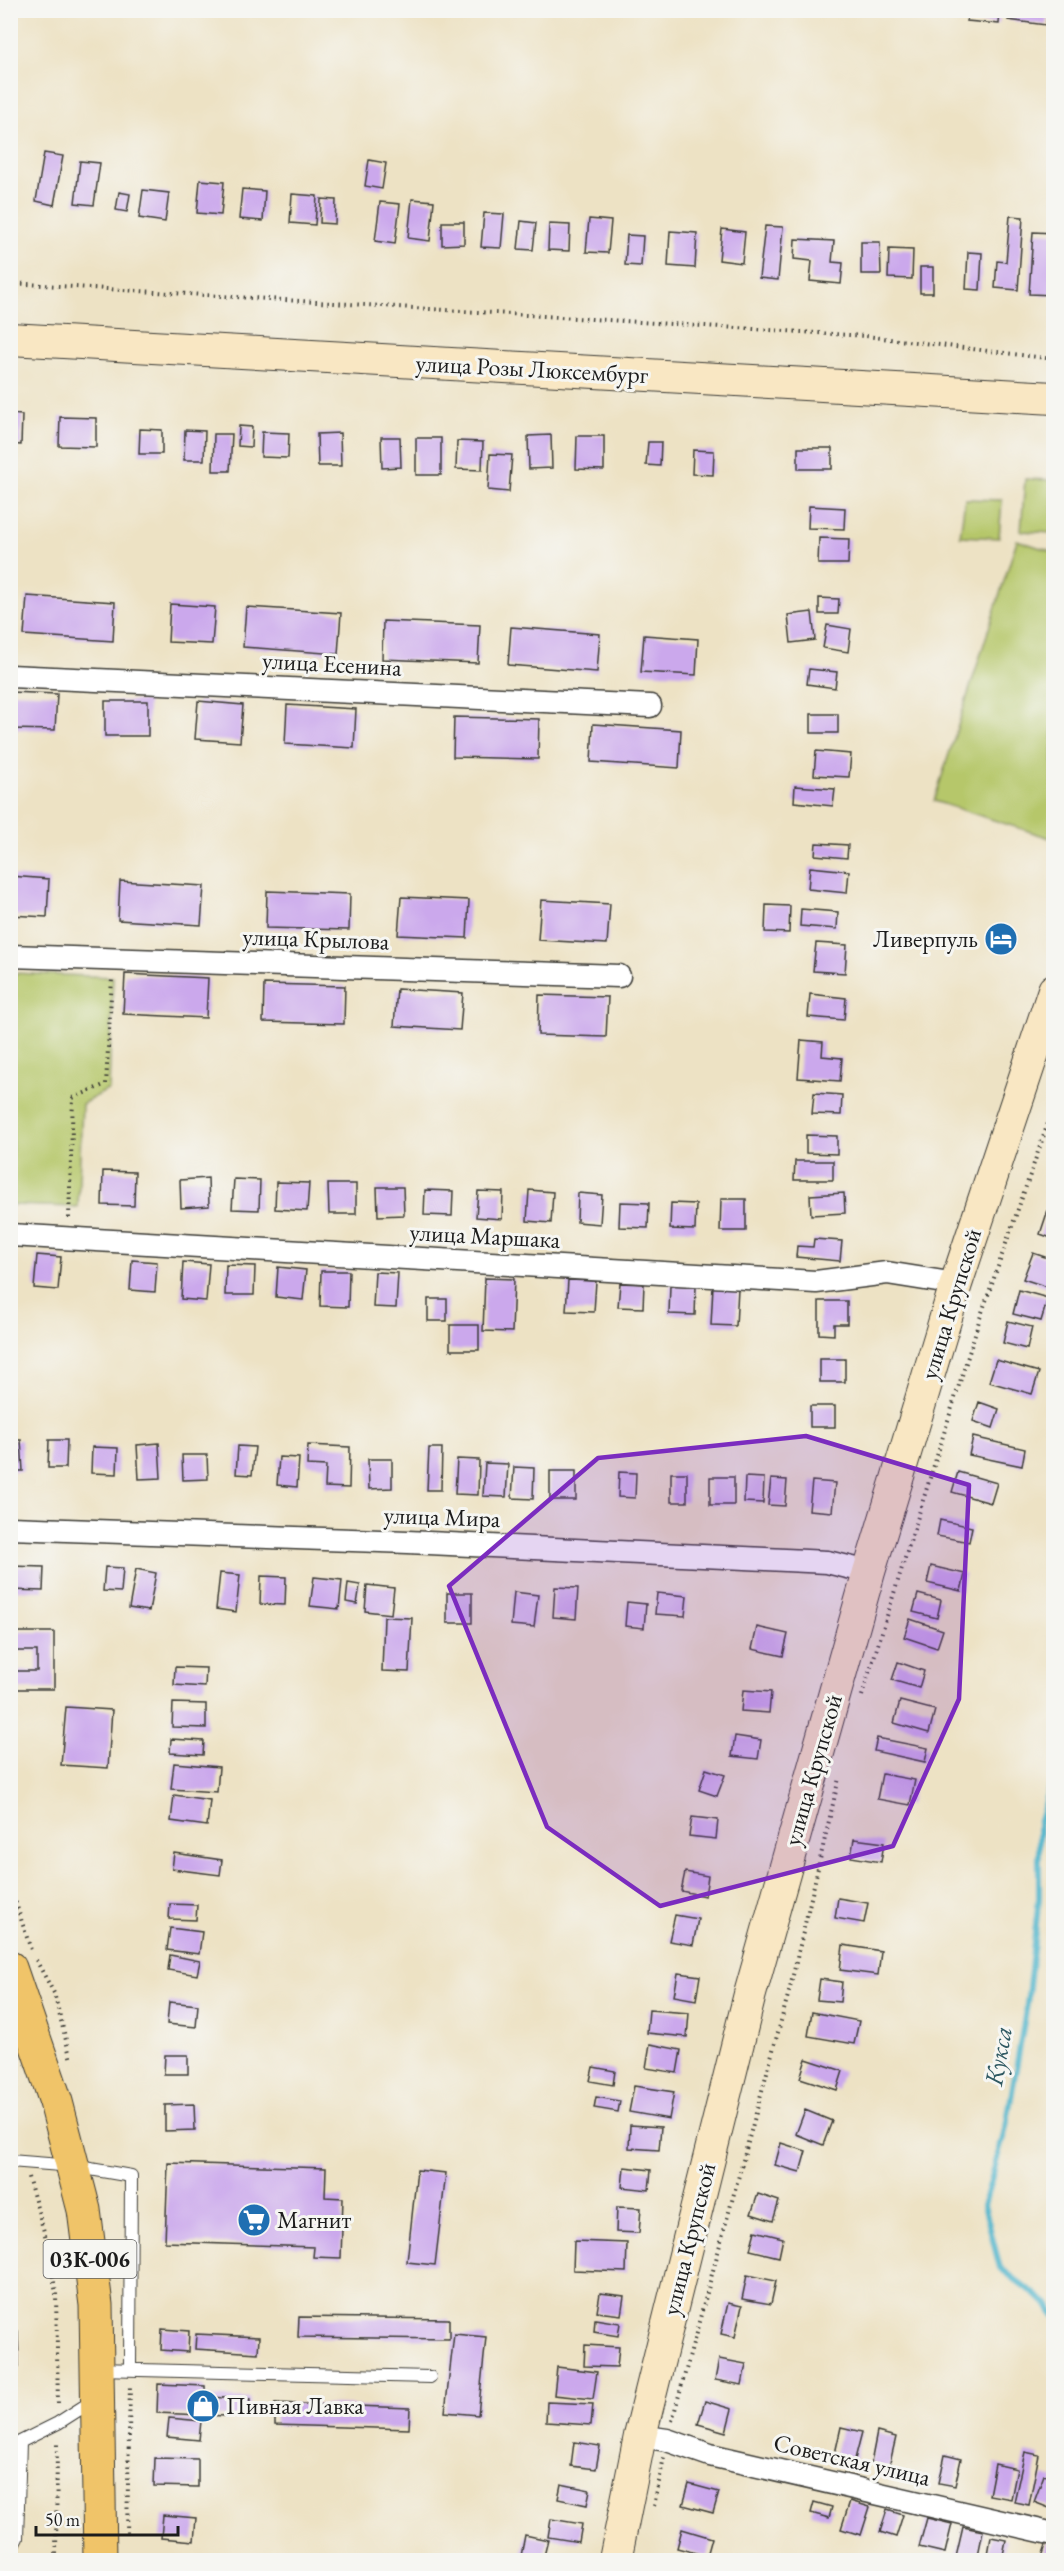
<svg xmlns="http://www.w3.org/2000/svg" width="1064" height="2571" font-family="'EB Garamond',serif">
  <style>
    .green { fill: #b6c76a; stroke: #697243; stroke-width: 1.5 }
    .lines { fill: none; stroke-linecap: round; stroke-linejoin: round }
    .stream { stroke: #4cb4ca; stroke-width: 6 }
    .building { fill: #cba8ec }
    .lane-casing { stroke: #3b3a35; stroke-width: 14 }
    .street-casing { stroke: #3b3a35; stroke-width: 25 }
    .secondary-casing { stroke: #3b3a35; stroke-width: 34 }
    .primary-casing { stroke: #3b3a35; stroke-width: 35 }
    .path { stroke: #3b3a35; stroke-width: 4; stroke-dasharray: 1.5 4.5; stroke-linecap: butt }
    .lane { stroke: #fff; stroke-width: 12 }
    .street { stroke: #fff; stroke-width: 22 }
    .secondary { stroke: #f9e7c3; stroke-width: 32 }
    .primary { stroke: #f0c469; stroke-width: 33 }
    .marked { fill: #7b2cbf; fill-opacity: 0.2; stroke: #7b2cbf; stroke-width: 4.5; stroke-linejoin: round }
    .labels { text-anchor: middle; stroke-width: 6; stroke-linejoin: round; paint-order: stroke }
    .shield { fill: #f6f6f2; stroke: #5d5d5c; stroke-width: 1.5 }
    .shield-label { font-size: 22px; font-weight: bold; fill: #1c1c1c }
    .street-label { font-size: 24px; fill: #1c1c1c; stroke: #f6f6f2 }
    .poi-label { font-size: 24px; fill: #1c1c1c; stroke: #f6f6f2; text-anchor: start }
    .water-label { font-size: 26px; font-style: italic; fill: #2f5962; stroke: #f6f6f2 }
  </style>
  <rect width="100%" height="100%" fill="#f6f6f2"/>
  <filter id="ink" filterUnits="userSpaceOnUse"><feTurbulence type="fractalNoise" baseFrequency=".0167" numOctaves="2"/><feDisplacementMap in="SourceGraphic" scale="12" xChannelSelector="R" yChannelSelector="G"/><feConvolveMatrix kernelMatrix="1 2 1 2 8 2 1 2 1" color-interpolation-filters="sRGB"/></filter>
  <filter id="wash" filterUnits="userSpaceOnUse"><feTurbulence type="fractalNoise" baseFrequency=".008" numOctaves="4" result="noise"/><feDisplacementMap in="SourceGraphic" scale="24" xChannelSelector="R" yChannelSelector="G"/><feGaussianBlur stdDeviation="1.35" result="paint"/><feColorMatrix in="noise" values="0 0 0 0 0 0 0 0 0 0 0 0 0 0 0 0 0 1.4 0 .05"/><feComposite in="paint" operator="in"/></filter>
  <g filter="url(#wash)">
    <rect width="100%" height="100%" fill="#ede2c4"/>
    <path class="green" d="M1025,479L1053,480V533L1021,531Z
      M965,499L1002,500L999,538L960,536Z
      M1017,540L1053,552V839L934,801Z
      M11,973L113,977L109,1089L82,1104L78,1207L11,1205L12,1132H10Z"/>
    <g class="lines">
      <path class="stream" d="M1054,1776L1039,1824V1898L1027,2004L1006,2127L984,2205L1000,2268L1048,2304L1054,2315"/>
    </g>
    <g id="blocks">
      <path class="building" d="M478,10H517V14H478Z
        M968,10H1000L999,24L967,21Z
        M1009,10H1048L1046,25L1008,20Z
        M44,153L63,156L54,205L36,201Z
        M369,160L386,163L382,189L365,186Z
        M80,161L100,163L94,205L75,203Z
        M200,180L224,182L221,215L197,213Z
        M242,189L265,191L263,221L239,219Z
        M143,190L169,193L165,222L139,218Z
        M119,192L130,194L127,212L116,210Z
        M292,194L317,196L315,225L290,223Z
        M321,199L336,200L335,224L320,223Z
        M412,199L434,201L430,241L408,238Z
        M380,202L400,204L395,244L375,241Z
        M484,213L504,214L501,248L481,247Z
        M1010,216L1023,217L1018,290L995,288L997,261L1006,262Z
        M589,219L611,221L608,253L586,252Z
        M521,221L536,223L533,250L518,249Z
        M442,222H464V244L442,245Z
        M549,224L570,225L569,251L548,250Z
        M765,226L783,227L778,280L759,278Z
        M722,229L745,232L742,263L719,260Z
        M670,231L697,233L695,268L668,266Z
        M1033,232L1054,233V295L1029,294Z
        M627,235L643,236L641,266L625,265Z
        M795,239L834,241L832,262L843,263L841,284L810,281L812,261L794,259Z
        M861,242H880L881,274H861Z
        M889,249L913,250L912,279L888,278Z
        M968,252L982,253L980,290L966,289Z
        M920,267H933V293H920Z
        M10,414L22,415L21,445L10,444Z
        M60,417L96,418V447L59,446Z
        M239,426L252,427L251,447L238,446Z
        M140,429L162,430V454H139Z
        M185,430L205,431L204,460H184Z
        M262,432L289,433L288,458L261,457Z
        M340,433L341,466H318L317,434Z
        M214,434H232L230,471H213Z
        M551,435L552,468L529,469L528,436Z
        M577,436H604V470L576,469Z
        M381,437H400L401,467L382,468Z
        M416,438H441V475H416Z
        M457,441L483,442L482,470L456,469Z
        M648,442H661L660,466L646,465Z
        M798,448H832V469H798Z
        M693,450L714,451L713,475L692,474Z
        M490,454L512,455L509,492L488,490Z
        M809,506L845,508L844,529L808,528Z
        M819,538L849,539L848,564H818Z
        M27,596L115,602L113,641L24,635Z
        M819,598L839,599L838,614H819Z
        M170,604L215,607L212,644L168,642Z
        M246,607L341,613L338,654L243,647Z
        M812,612L815,640L791,643L788,615Z
        M383,621L480,625L478,663L382,659Z
        M827,625L851,629L848,652L823,648Z
        M511,627L600,634L597,672L508,665Z
        M644,635L698,639L696,675L641,672Z
        M809,669L837,672L835,688L807,684Z
        M10,692L57,694L55,730L10,729Z
        M105,701H148V736H105Z
        M198,701L243,705L240,742L195,739Z
        M287,705L356,709L354,748L285,744Z
        M811,714H838V733H811Z
        M454,717L539,719L538,759L453,757Z
        M593,724L681,730L679,768L591,762Z
        M816,751L851,754L849,777L814,775Z
        M795,786L835,789L833,806L794,802Z
        M816,843L848,845L847,858L815,855Z
        M810,867L849,871L847,893L808,889Z
        M10,876L49,879L47,917L10,915Z
        M120,881L204,886L201,925L118,920Z
        M267,891L350,894L349,930L266,928Z
        M401,897L469,900L467,938L398,935Z
        M541,900L610,904L607,944L538,940Z
        M766,905L790,906L789,933L765,932Z
        M801,909L838,912L837,929L800,926Z
        M816,943L847,945L845,973L813,971Z
        M125,974L208,978L206,1018L123,1014Z
        M264,984L345,986L344,1024L263,1022Z
        M397,989L463,993L460,1030L394,1026Z
        M810,994L846,998L844,1020L808,1017Z
        M539,995L608,997L606,1037L538,1035Z
        M801,1040L823,1042L822,1056L842,1058L840,1081L798,1078Z
        M814,1093L842,1095L841,1115L812,1114Z
        M806,1135L837,1136V1154L806,1153Z
        M795,1161H833V1180H794Z
        M103,1171L135,1172L134,1206L102,1205Z
        M208,1178L209,1206L181,1208L180,1180Z
        M234,1179L260,1180L259,1210L232,1209Z
        M276,1182L309,1183L307,1211L275,1209Z
        M328,1184H356V1214H329Z
        M377,1187H403L404,1215L378,1216Z
        M425,1190L453,1191L452,1216L424,1215Z
        M529,1190L553,1192L551,1223L527,1221Z
        M478,1191L503,1192L502,1219L476,1217Z
        M578,1193L602,1195L600,1224L577,1222Z
        M844,1193L845,1213L811,1215L810,1195Z
        M721,1199H746V1231H720Z
        M620,1202L649,1203L648,1228L619,1227Z
        M671,1203L696,1204L695,1230L670,1229Z
        M1048,1210L1054,1212V1239L1040,1234Z
        M814,1239L842,1241L840,1261L796,1257L797,1246L813,1247Z
        M1033,1253L1054,1260V1289L1023,1279Z
        M37,1255L61,1257L58,1290L34,1288Z
        M132,1260L157,1262L155,1292L130,1290Z
        M183,1262L209,1264L206,1301L181,1299Z
        M226,1265L255,1266L254,1295H225Z
        M278,1267L306,1270L303,1300L276,1297Z
        M321,1271H349L348,1307L320,1306Z
        M375,1272L398,1273L396,1308L373,1307Z
        M485,1278L514,1279L512,1332L483,1331Z
        M568,1280L596,1281L594,1312L566,1311Z
        M620,1283L644,1284L643,1308L618,1307Z
        M670,1285L696,1286L695,1315L669,1314Z
        M713,1286L738,1288L736,1326L711,1325Z
        M1019,1290L1048,1298L1041,1321L1013,1314Z
        M428,1299H447V1321H428Z
        M819,1301H847V1324H834V1335L819,1334Z
        M1008,1321L1032,1327L1027,1349L1003,1343Z
        M450,1325H479V1350H450Z
        M820,1359H845V1382H820Z
        M996,1360L1039,1372L1032,1394L989,1382Z
        M979,1402L999,1409L993,1428L973,1421Z
        M810,1406H835V1427H810Z
        M973,1437L1025,1449L1022,1466L969,1455Z
        M10,1440H21L23,1471H10Z
        M49,1440H67L66,1468H48Z
        M159,1443L161,1478L139,1479L137,1445Z
        M308,1445L350,1447L349,1488L325,1487L326,1466L307,1465Z
        M238,1446L255,1447L252,1475L236,1474Z
        M92,1447L118,1448L117,1474L91,1473Z
        M429,1448H442L441,1490H427Z
        M182,1455H207L208,1479L183,1480Z
        M279,1457L299,1458L297,1487L277,1485Z
        M368,1459H392V1488L369,1489Z
        M457,1459L479,1460L478,1495L455,1494Z
        M485,1463L508,1464L506,1497L483,1496Z
        M514,1467L534,1468L533,1499L512,1498Z
        M550,1471H576V1500H550Z
        M619,1472L636,1473L635,1498L618,1497Z
        M958,1472L997,1483L991,1503L952,1492Z
        M671,1473H687V1502H671Z
        M710,1477H734V1505H710Z
        M745,1477L764,1478L763,1503L744,1502Z
        M771,1479L787,1480L785,1506L768,1505Z
        M812,1481L835,1483L832,1512L809,1510Z
        M940,1520L972,1527L969,1542L937,1536Z
        M10,1566L44,1567L43,1591L10,1590Z
        M931,1566L965,1574L961,1591L927,1583Z
        M105,1567L123,1568L121,1592L103,1591Z
        M136,1569L156,1573L149,1611L129,1608Z
        M220,1573L240,1575L236,1612L216,1609Z
        M261,1576L286,1577L285,1605L260,1604Z
        M314,1577L342,1580L339,1609L310,1606Z
        M348,1583L360,1585L357,1604L346,1602Z
        M367,1585L394,1588L391,1614L365,1611Z
        M555,1587L578,1588L576,1619L553,1617Z
        M514,1592L538,1595L534,1627L511,1625Z
        M447,1593H472V1623H447Z
        M657,1593L687,1596L685,1616L655,1614Z
        M918,1594L941,1600L937,1618L913,1612Z
        M627,1602L646,1604L644,1628L625,1626Z
        M384,1617L412,1618L409,1672L382,1671Z
        M910,1619L943,1630L937,1648L904,1637Z
        M757,1627L788,1634L783,1656L752,1649Z
        M16,1632H54V1689H16V1671H37V1651H16Z
        M898,1662L924,1671L919,1688L892,1680Z
        M175,1667L206,1668L205,1687L174,1685Z
        M743,1690L771,1692L769,1713L741,1711Z
        M900,1701L935,1710L929,1733L894,1723Z
        M173,1703L206,1704V1728L172,1727Z
        M66,1707L112,1710L108,1768L61,1765Z
        M735,1736L761,1740L758,1759L732,1756Z
        M877,1738L928,1748L925,1762L874,1751Z
        M171,1739L204,1741L203,1755L170,1753Z
        M174,1763L219,1767L217,1792L171,1789Z
        M706,1769L725,1775L717,1796L699,1790Z
        M882,1774L915,1780L910,1805L877,1799Z
        M174,1795L210,1800L207,1826L171,1821Z
        M692,1817L718,1820L716,1839L689,1836Z
        M854,1839L884,1843L881,1862L851,1857Z
        M174,1853L222,1860L220,1875L172,1869Z
        M685,1872L708,1876L705,1896L681,1891Z
        M838,1898L868,1903L864,1923L835,1918Z
        M170,1904L197,1905L196,1920L169,1919Z
        M675,1915L698,1919L693,1945L669,1941Z
        M170,1928L202,1932L199,1954L167,1950Z
        M843,1945L881,1951L878,1975L840,1970Z
        M170,1955L200,1961L197,1975L168,1970Z
        M678,1973L700,1976L696,2000L674,1996Z
        M820,1979L842,1982L840,2002L817,2000Z
        M169,2002L198,2005L196,2027L167,2024Z
        M649,2010L689,2013L687,2037L647,2033Z
        M812,2012L859,2021L854,2044L808,2036Z
        M650,2044L681,2050L677,2073L646,2068Z
        M165,2055H188V2074H164Z
        M806,2059L843,2071L837,2090L800,2078Z
        M593,2067L615,2071L613,2085L590,2081Z
        M634,2086L674,2092L669,2119L629,2112Z
        M596,2097L620,2101L618,2112L594,2108Z
        M194,2104L195,2130L165,2131V2105Z
        M805,2110L832,2121L823,2145L796,2134Z
        M630,2125L661,2127L659,2150L629,2148Z
        M781,2143L806,2151L800,2172L775,2165Z
        M168,2163L326,2168L325,2197L343,2198L341,2258L313,2257L314,2247L165,2242Z
        M624,2167L651,2170L649,2190L622,2187Z
        M417,2170L446,2173L435,2265L407,2262Z
        M758,2194L779,2201L773,2221L751,2214Z
        M617,2207L641,2208L639,2233L616,2232Z
        M755,2231L783,2238L779,2257L750,2250Z
        M574,2241L627,2243L626,2272L573,2270Z
        M747,2275L776,2281L771,2304L742,2299Z
        M600,2293L624,2296L621,2315L597,2312Z
        M728,2303L742,2306L735,2337L721,2334Z
        M299,2317L449,2319V2339L298,2337Z
        M595,2319L620,2323L618,2336L594,2332Z
        M162,2329L189,2331L188,2352L161,2350Z
        M18,2331L19,2367H10V2332Z
        M196,2334L259,2337L258,2353L195,2349Z
        M454,2334L486,2337L478,2415L445,2412Z
        M585,2345L619,2347L617,2367L584,2366Z
        M719,2359L746,2364L742,2385L715,2380Z
        M557,2367L597,2372L593,2399L554,2395Z
        M158,2384L205,2386V2397L250,2399L249,2417L157,2413Z
        M705,2401L732,2409L726,2432L698,2424Z
        M547,2402L593,2404L591,2425L546,2422Z
        M275,2403L410,2408L409,2429L275,2425Z
        M169,2418L201,2421L199,2440L167,2437Z
        M841,2427L862,2432L854,2463L834,2458Z
        M877,2432L896,2437L889,2467L871,2463Z
        M574,2442L600,2446L596,2469L571,2466Z
        M1025,2452L1039,2455L1029,2505L1014,2502Z
        M945,2455L961,2459L955,2486L939,2483Z
        M155,2458L198,2459V2487L154,2486Z
        M995,2464L1017,2469L1011,2499L989,2495Z
        M1044,2475L1054,2478V2510L1034,2502Z
        M561,2484L590,2490L587,2505L558,2499Z
        M689,2484L719,2492L713,2513L683,2505Z
        M850,2501L870,2507L861,2535L841,2529Z
        M814,2502L832,2507L829,2518L811,2513Z
        M887,2510L903,2515L896,2537L880,2532Z
        M163,2515L196,2518L194,2541L161,2538Z
        M927,2518L952,2524L945,2553L919,2547Z
        M551,2519L582,2524L579,2542L548,2537Z
        M963,2527L983,2531L977,2560L956,2557Z
        M682,2529L712,2538L707,2556L677,2548Z
        M525,2535L548,2540L543,2560L521,2556Z
        M991,2537L1006,2540L1002,2560H987Z
        M1047,2542L1054,2544V2560H1041Z"/>
    </g>
  </g>
  <g filter="url(#ink)">
    <use href="#blocks" fill-opacity="0" stroke="#3b3a35" stroke-width="1.5"/>
    <g class="lines">
      <g class="lane-casing">
        <path id="lane" d="M10,2161L73,2166L131,2176L130,2369
          M98,2369L430,2377
          M10,2447L58,2423L94,2400
          M10,2551L17,2538L20,2442"/>
      </g>
      <g class="street-casing">
        <path id="street" d="M10,676L650,706
          M10,956L619,976
          M10,1235L816,1282L887,1273L956,1284
          M10,1528L408,1542L827,1562L869,1572
          M640,2436L667,2440L710,2455L1054,2534"/>
      </g>
      <g class="secondary-casing">
        <path id="secondary" d="M10,339L1054,398
          M615,2560L640,2436L750,1994L869,1572L956,1284L1054,990"/>
      </g>
      <g class="primary-casing">
        <path id="primary" d="M10,1968L56,2102L84,2210L96,2305L100,2560"/>
      </g>
      <path class="path" d="M10,283L866,336L1054,359
        M69,1218L73,1098L106,1084L112,978
        M862,1696L979,1321L1054,1106
        M10,1885L32,1953
        M36,1960L54,1993L71,2060
        M28,2177L45,2235L56,2293L58,2406
        M672,2421L790,1988L839,1778
        M654,2506L664,2457
        M127,2533L130,2384
        M56,2560L57,2441"/>
      <use href="#lane" class="lane"/>
      <use href="#street" class="street"/>
      <use href="#secondary" class="secondary"/>
      <use href="#primary" class="primary"/>
    </g>
  </g>
  <path class="marked" d="M806,1436L969,1485L959,1699L893,1846L660,1906L547,1827L449,1586L598,1458Z"/>
  <defs>
    <g id="hotel-disc" transform="scale(1.725)"><circle r="9.5" fill="#1f6fb2" stroke="#f6f6f2"/><path d="M-6-4.5h1.5V1H6V5H4.5V3h-9V5H-6ZM-4 0a1.8 1.8 0 1 1 3.6 0ZM.5 0V-2.5h3Q6-2.5 6 0Z" fill="#fff"/></g>
    <g id="supermarket-disc" transform="scale(1.725)"><circle r="9.5" fill="#1f6fb2" stroke="#f6f6f2"/><path d="M-6-5.5h2.5l.6 2H6L4.5 2H-2.5L-4.4-4H-6ZM-1.5 3.2a1.3 1.3 0 1 0 .1 0ZM3 3.2a1.3 1.3 0 1 0 .1 0Z" fill="#fff"/></g>
    <g id="shop-disc" transform="scale(1.725)"><circle r="9.5" fill="#1f6fb2" stroke="#f6f6f2"/><path d="M-5-2.5h2.3a2.7 3.5 0 0 1 5.4 0H5L5.5 6h-11ZM-1.5-2.5h3a1.5 2.3 0 0 0-3 0Z" fill="#fff"/></g>
  </defs>
  <g fill-rule="evenodd">
    <use href="#hotel-disc" x="1001" y="939"/>
    <use href="#supermarket-disc" x="254" y="2220"/>
    <use href="#shop-disc" x="203" y="2406"/>
  </g>
  <g class="labels">
    <rect class="shield" x="43.5" y="2240" width="93" height="38" rx="4.5"/>
    <g class="shield-label">
      <text x="90" y="2267">03К-006</text>
    </g>
    <g class="street-label">
      <text transform="translate(532 369) rotate(3)" y="8">улица Розы Люксембург</text>
      <text transform="translate(332 664) rotate(3)" y="8">улица Есенина</text>
      <text transform="translate(316 939) rotate(2)" y="8">улица Крылова</text>
      <text transform="translate(485 1236) rotate(3)" y="8">улица Маршака</text>
      <text transform="translate(951 1304) rotate(-73)" y="8">улица Крупской</text>
      <text transform="translate(442 1517) rotate(2)" y="8">улица Мира</text>
      <text transform="translate(813 1770) rotate(-74)" y="8">улица Крупской</text>
      <text transform="translate(689 2239) rotate(-76)" y="8">улица Крупской</text>
      <text transform="translate(852 2460) rotate(13)" y="8">Советская улица</text>
    </g>
    <g class="poi-label">
      <text x="978" y="947" text-anchor="end">Ливерпуль</text>
      <text x="277" y="2228">Магнит</text>
      <text x="226" y="2414">Пивная Лавка</text>
    </g>
    <g class="water-label">
      <text transform="translate(998 2056) rotate(-80)" y="9">Кукса</text>
    </g>
  </g>
  <rect width="1064" height="2571" fill="none" stroke="#f6f6f2" stroke-width="36"/>
  <path d="M36 2526v9h142v-9" fill="none" stroke="#1c1c1c" stroke-width="3"/>
  <text x="45" y="2526" font-size="18" fill="#1c1c1c" stroke="#f6f6f2" stroke-width="4.5" paint-order="stroke">50 m</text>
</svg>
